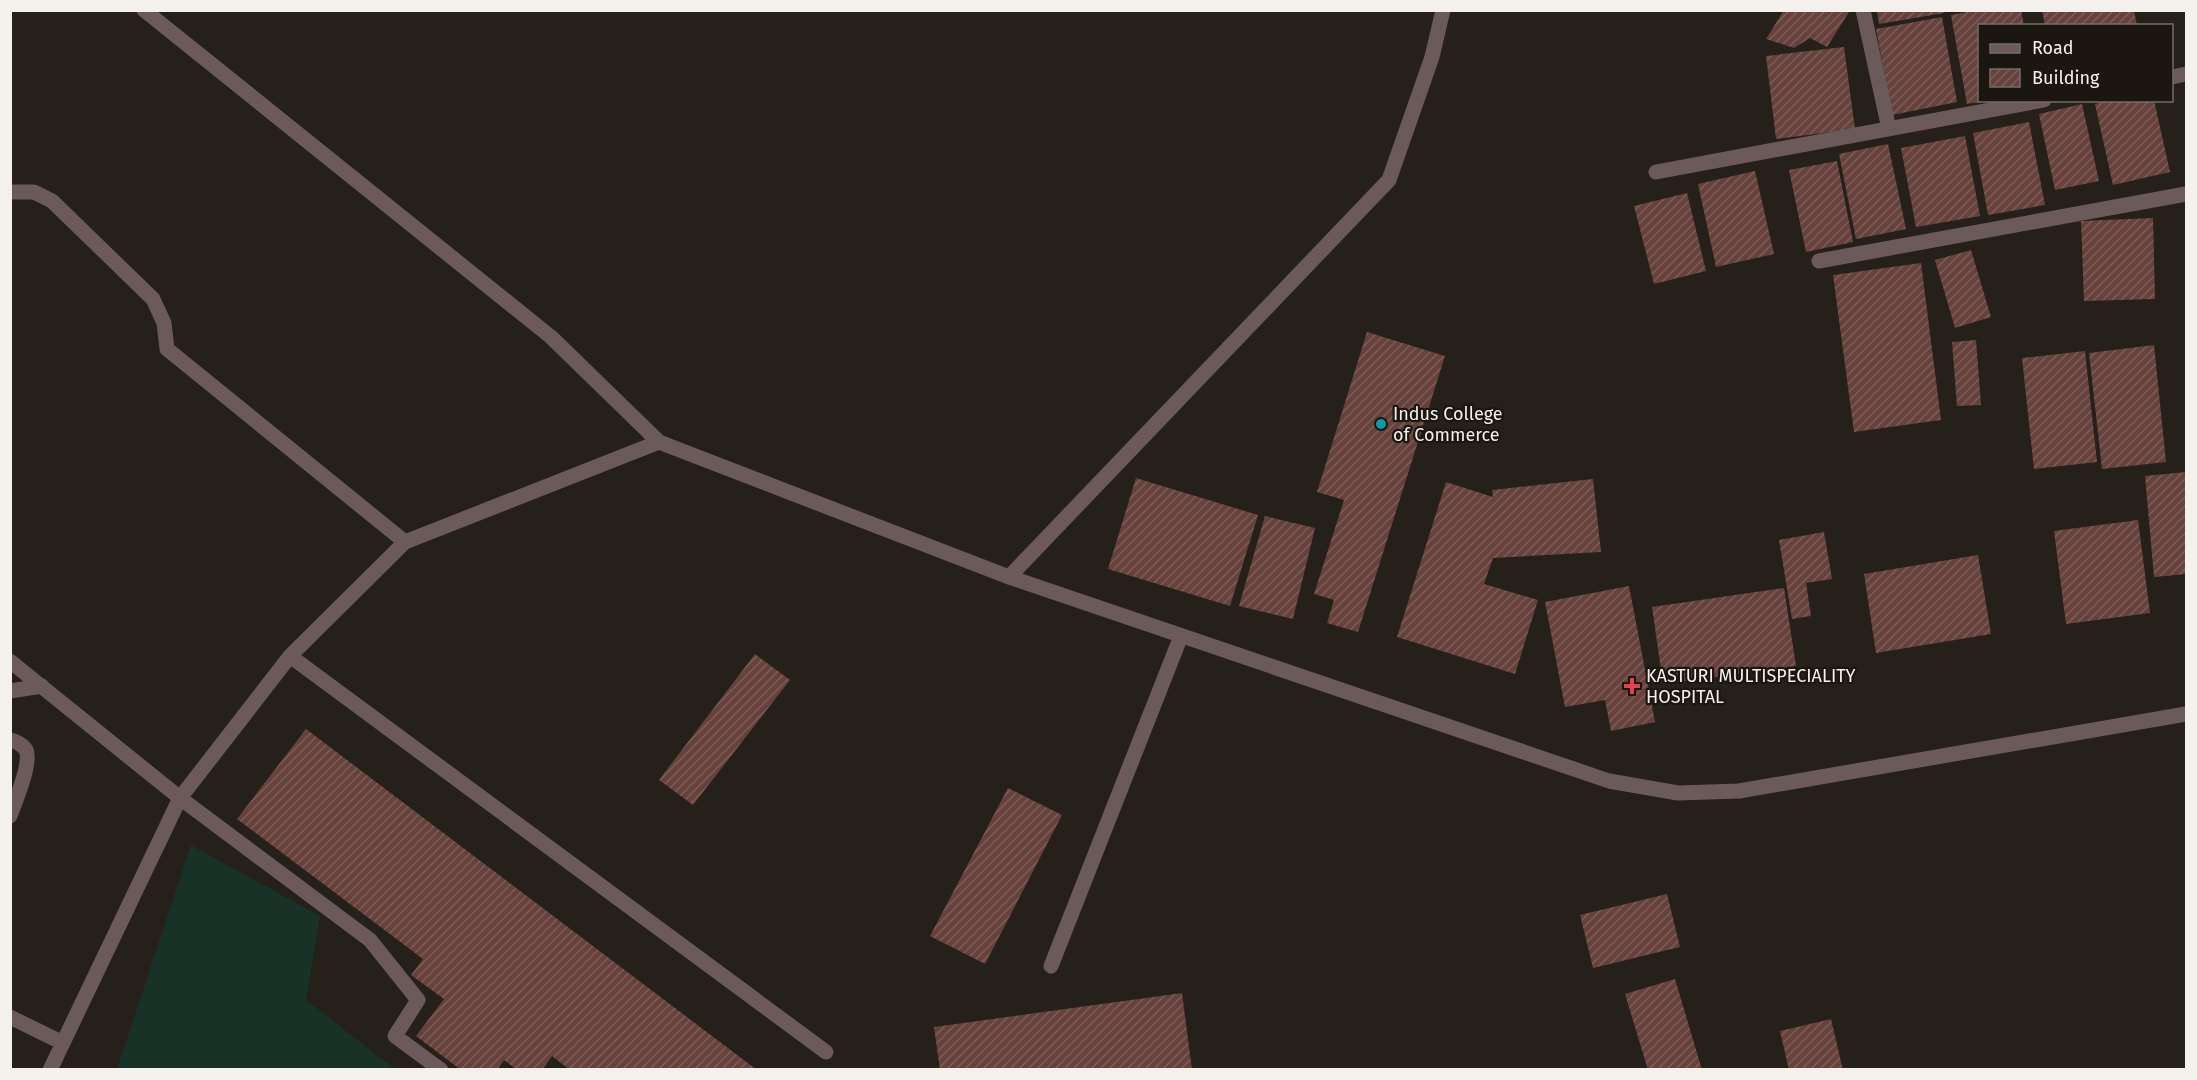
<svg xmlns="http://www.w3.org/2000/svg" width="2197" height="1080" font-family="'Fira Sans',sans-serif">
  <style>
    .grass { fill: #183227 }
    .building { fill: url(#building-hatch) }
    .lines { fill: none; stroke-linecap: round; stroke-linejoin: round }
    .service { stroke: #6c5a5b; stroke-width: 15 }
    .minor { stroke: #6c5a5b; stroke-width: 15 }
    .culture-dot { fill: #0f9aa8; stroke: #1b1610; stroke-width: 2 }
    .health-dot { fill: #e0444e; stroke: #1b1610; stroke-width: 2 }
    .labels { text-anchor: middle; stroke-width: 4.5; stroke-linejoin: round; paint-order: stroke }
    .poi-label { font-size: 18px; fill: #f4f0ec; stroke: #1b1610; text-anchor: start }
  </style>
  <defs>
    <pattern id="building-hatch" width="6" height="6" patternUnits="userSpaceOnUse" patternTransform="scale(1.5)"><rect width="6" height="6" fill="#67413c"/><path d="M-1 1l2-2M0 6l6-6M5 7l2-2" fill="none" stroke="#7d5d58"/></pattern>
  </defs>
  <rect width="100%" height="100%" fill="#252019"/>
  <path class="grass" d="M191,845L320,916L306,1000L395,1069H117Z"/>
  <path class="building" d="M1784,10H1847L1849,12L1827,47L1810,38L1794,48L1766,39Z
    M1877,10H1944V13L1879,24Z
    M1977,10H2021L2024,26H1980V102L1967,104L1951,15Z
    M2042,10H2134L2137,26H2045Z
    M1942,17L1957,102L1892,115L1876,29Z
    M1844,47L1855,129L1776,139L1766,56Z
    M2109,100H2154L2170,172L2113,185L2095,104Z
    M2082,104L2099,181L2055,190L2039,114Z
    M2029,122L2045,205L1988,215L1973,133Z
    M1965,136L1980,216L1916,227L1901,148Z
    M1888,144L1906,229L1856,239L1839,154Z
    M1837,161L1853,242L1806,252L1789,170Z
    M1755,171L1774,254L1716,267L1698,184Z
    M1687,193L1706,271L1654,284L1634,206Z
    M2153,218L2155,299L2084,301L2081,221Z
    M1971,250L1991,317L1955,328L1935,260Z
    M1921,263L1941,420L1854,432L1833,275Z
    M1367,332L1445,356L1358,632L1327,623L1334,600L1314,594L1344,500L1317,492Z
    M1976,340L1981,405L1957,406L1952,342Z
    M2154,345L2166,462L2102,469L2089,353Z
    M2085,351L2097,462L2034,469L2022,358Z
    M2186,472V574L2154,577L2145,476Z
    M1136,478L1258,515L1230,606L1108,569Z
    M1593,479L1601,552L1493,558L1484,584L1538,600L1515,674L1397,637L1446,482L1493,497L1492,490Z
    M1265,516L1315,528L1293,619L1239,606Z
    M2138,520L2150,613L2066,624L2054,531Z
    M1824,532L1832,579L1806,583L1811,616L1792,619L1779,540Z
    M1978,555L1991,634L1876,653L1864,574Z
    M1629,586L1655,722L1611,731L1605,700L1565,707L1545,602Z
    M1784,588L1796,666L1663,684L1652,607Z
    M755,654L790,680L693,805L659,780Z
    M306,729L757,1070H570L552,1056L542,1070H517L504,1060L497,1070H461L416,1036L444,999L411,975L423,959L237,819Z
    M1008,788L1062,815L985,964L930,936Z
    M1667,894L1680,947L1593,968L1580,915Z
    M1675,979L1702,1070H1648L1625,994Z
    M1182,993L1192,1070H940L934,1027Z
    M1831,1019L1843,1070H1789L1780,1031Z"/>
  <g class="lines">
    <path class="service" d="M10,192H34L52,201L153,299L164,323L167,349L405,542
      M1009,577L1389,180L1432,57L1443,10
      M290,656L826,1052
      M10,661L180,798L370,940L418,1000L395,1036L441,1070
      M10,691L42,686
      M10,740C16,741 23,745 26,750C32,763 15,802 10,816
      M1051,966L1181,636
      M10,1017L61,1042
      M50,1070L180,798L290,656L405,542L659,442"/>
    <path class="minor" d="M144,10L551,337L659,442L1009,577L1609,781L1678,793L1739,791L2186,714
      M1863,10L1889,129
      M2172,77L2186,74
      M1656,172L2044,100
      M1819,261L2186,194"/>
  </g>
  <circle class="culture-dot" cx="1381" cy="424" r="6"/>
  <path class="health-dot" d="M1629 677h6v6h6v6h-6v6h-6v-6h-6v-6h6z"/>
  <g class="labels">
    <g class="poi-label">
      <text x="1393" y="420">Indus College<tspan x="1393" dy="21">of Commerce</tspan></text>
      <text x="1646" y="682">KASTURI MULTISPECIALITY<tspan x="1646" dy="21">HOSPITAL</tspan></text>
    </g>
  </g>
  <rect width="2197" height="1080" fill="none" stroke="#f4f0ec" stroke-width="24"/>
  <rect x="1978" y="24" width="195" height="78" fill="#1b1610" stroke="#726d68" stroke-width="1.5"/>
  <rect x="1990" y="44" width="30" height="9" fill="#6c5a5b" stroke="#726d68" stroke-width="1.5"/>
  <text x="2032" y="54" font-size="18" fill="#f4f0ec">Road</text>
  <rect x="1990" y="69" width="30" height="18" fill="url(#building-hatch)" stroke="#726d68" stroke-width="1.5"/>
  <text x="2032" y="84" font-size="18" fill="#f4f0ec">Building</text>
</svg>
